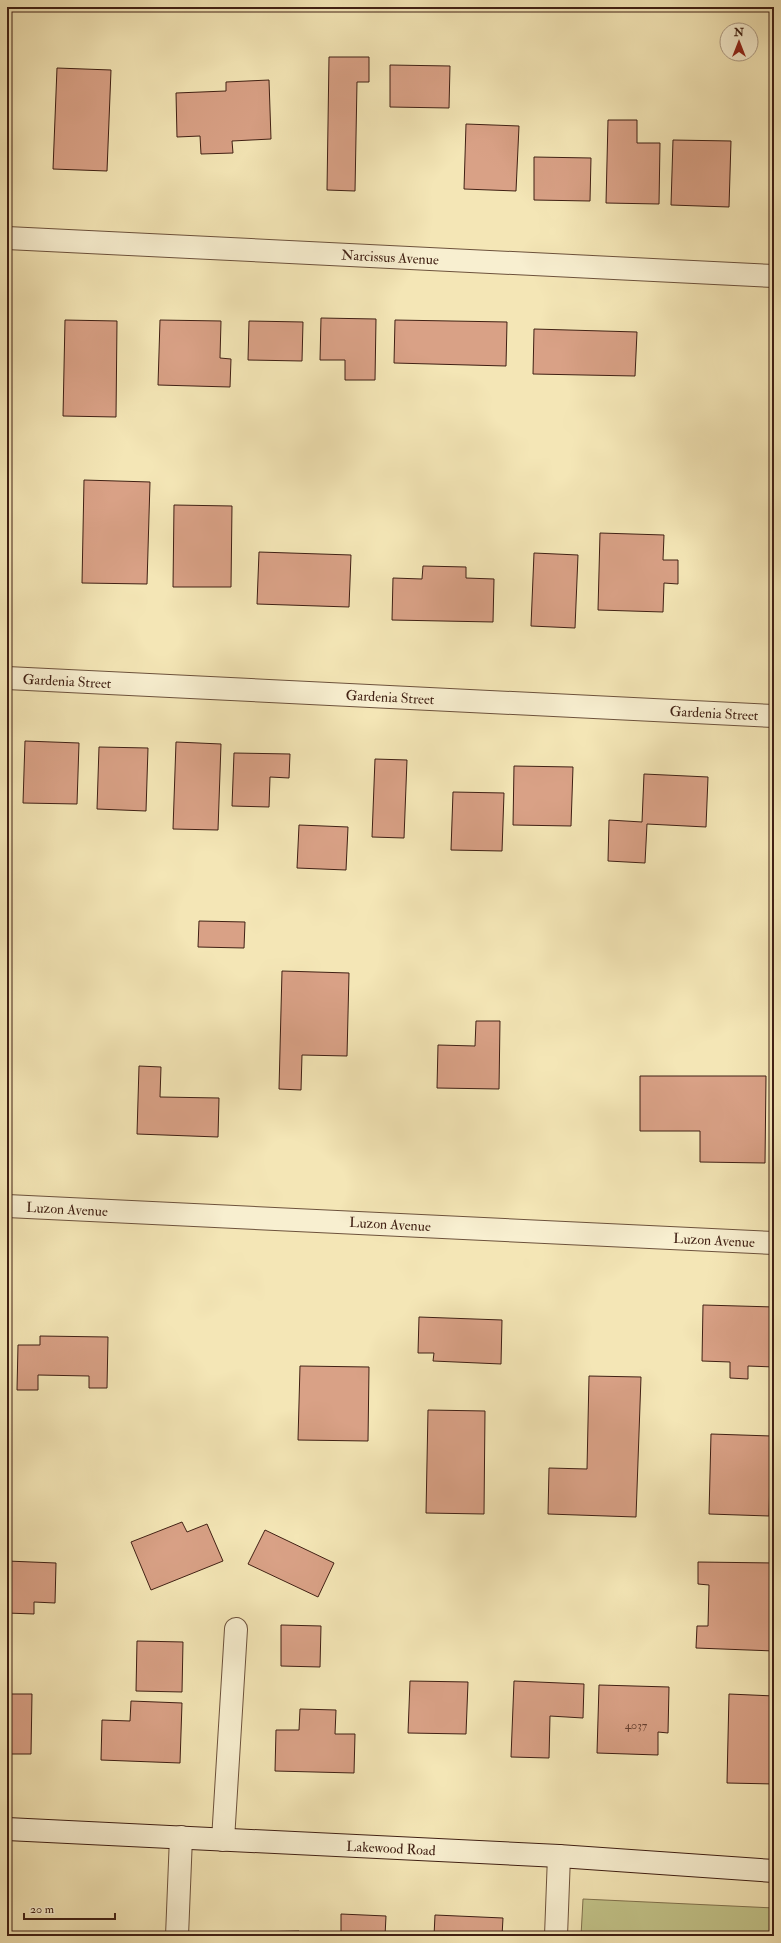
<svg xmlns="http://www.w3.org/2000/svg" width="781" height="1943" font-family="'IM FELL Double Pica',serif">
  <style>
    .green { fill: #c2c389; stroke: #81724e }
    .building { fill: #d9a186; stroke: #402014 }
    .lines { fill: none; stroke-linecap: round; stroke-linejoin: round }
    .street-casing { stroke: #6d523c; stroke-width: 24 }
    .secondary-casing { stroke: #402014; stroke-width: 24 }
    .street { stroke: #f8efd0; stroke-width: 22 }
    .secondary { stroke: #f8efd0; stroke-width: 22 }
    .labels { text-anchor: middle; stroke-width: 4; stroke-linejoin: round; paint-order: stroke }
    .number-label { font-size: 12px; fill: #664030 }
    .street-label { font-size: 14px; fill: #402014; stroke: #f8efd0 }
  </style>
  <rect width="100%" height="100%" fill="#f4e6b6"/>
  <filter id="stains"><feTurbulence type="fractalNoise" baseFrequency=".005" numOctaves="4"/><feColorMatrix values="0 0 0 0 .2 0 0 0 0 .09 0 0 0 0 .02 0 0 0 .5 -.17"/></filter>
  <radialGradient id="worn" r=".72"><stop offset=".6" stop-color="#630" stop-opacity="0"/><stop offset="1" stop-color="#630" stop-opacity=".3"/></radialGradient>
  <path class="green" d="M583,1899L774,1908V1936H581Z"/>
  <path class="building" d="M329,57H369V82H357L355,191L327,190Z
    M390,65L450,66L449,108L390,107Z
    M57,68L111,70L107,171L53,169Z
    M269,80L271,139L232,141L233,153L201,154L200,136L177,137L176,93L226,91V82Z
    M608,120H637V143H660L659,204L606,203Z
    M466,124L519,126L516,191L464,189Z
    M673,140L731,141L729,207L671,205Z
    M534,157L591,158L590,201L534,200Z
    M773,179H774V219H771Z
    M321,318L376,319L375,380H345V360H320Z
    M65,320L117,321L116,417L63,416Z
    M160,320L221,321L220,358L231,359L230,387L158,385Z
    M395,320L507,322L506,366L394,363Z
    M249,321L303,322L302,361L248,360Z
    M534,329L637,332L635,376L533,374Z
    M84,480L150,482L147,584L82,583Z
    M174,505L232,506L231,587H173Z
    M600,533L664,535L663,560H678V584L664,583L663,612L598,610Z
    M259,552L351,555L349,607L257,604Z
    M534,553L578,555L575,628L531,626Z
    M423,566L466,567V578L494,579L493,622L392,620L393,578L422,579Z
    M25,741L79,743L77,804L23,803Z
    M176,742L221,744L218,830L173,829Z
    M99,747L148,748L146,811L97,809Z
    M234,753L290,754L289,778L270,777L269,807L232,806Z
    M375,759L407,760L404,838L372,837Z
    M514,766L573,767L571,826L513,825Z
    M644,774L708,777L706,827L647,824L645,863L608,861L609,820L642,822Z
    M453,792L504,793L502,851L451,850Z
    M299,825L348,827L346,870L297,868Z
    M199,921L245,922L244,948L198,947Z
    M282,971L349,973L347,1056L302,1055L301,1090L279,1089Z
    M476,1021H500L499,1089L437,1088L438,1045L475,1046Z
    M139,1066L161,1067L160,1097L219,1098L218,1137L137,1134Z
    M640,1076H766L765,1163L700,1162V1131H640Z
    M703,1305L774,1307V1367L748,1366V1379L730,1378V1362L702,1361Z
    M419,1317L502,1320L501,1364L433,1361L434,1353H418Z
    M40,1336L108,1337L107,1388H89V1376L38,1375V1390H17L18,1345H40Z
    M300,1366L369,1367L368,1441L298,1440Z
    M589,1376L641,1377L636,1517L548,1514L549,1468L587,1469Z
    M428,1410L485,1411L484,1514L426,1513Z
    M711,1434L771,1436L769,1516L709,1514Z
    M182,1522L187,1532L207,1524L223,1561L151,1590L131,1542Z
    M265,1530L334,1563L318,1597L248,1564Z
    M7,1561L56,1563L55,1603L34,1602V1614L7,1613Z
    M698,1562L774,1563V1651L696,1648L697,1626H708L709,1585L698,1584Z
    M281,1625L321,1626L320,1667L281,1666Z
    M137,1641L183,1642L182,1692L136,1691Z
    M410,1681L468,1682L466,1734L408,1733Z
    M514,1681L584,1684L583,1718L550,1716L549,1758L511,1757Z
    M599,1685L669,1687L668,1733L658,1732V1755L597,1753Z
    M7,1694H32L31,1754H7Z
    M729,1694L774,1696V1784L727,1783Z
    M131,1701L182,1703L180,1763L101,1760L102,1720L130,1721Z
    M300,1709L336,1710L335,1734H355L354,1773L275,1771L276,1730H299Z
    M341,1914L386,1916L385,1936H325V1933L341,1934Z
    M435,1915L503,1918L502,1936H434Z
    M299,1931V1936H253V1932Z"/>
  <g class="lines">
    <g class="street-casing">
      <path id="street" d="M7,238L774,276
        M7,678L774,716
        M7,1206L774,1243
        M223,1840L236,1629
        M177,1936L181,1837
        M556,1936L559,1856"/>
    </g>
    <g class="secondary-casing">
      <path id="secondary" d="M7,1829L559,1856L774,1871"/>
    </g>
    <use href="#street" class="street"/>
    <use href="#secondary" class="secondary"/>
  </g>
  <g class="labels">
    <g class="number-label">
      <text x="636" y="1729">4037</text>
    </g>
    <g class="street-label">
      <text transform="translate(390 257) rotate(3)" y="5">Narcissus Avenue</text>
      <text transform="translate(67 681) rotate(3)" y="5">Gardenia Street</text>
      <text transform="translate(390 697) rotate(3)" y="5">Gardenia Street</text>
      <text transform="translate(714 713) rotate(3)" y="5">Gardenia Street</text>
      <text transform="translate(67 1209) rotate(3)" y="5">Luzon Avenue</text>
      <text transform="translate(390 1224) rotate(3)" y="5">Luzon Avenue</text>
      <text transform="translate(714 1240) rotate(3)" y="5">Luzon Avenue</text>
      <text transform="translate(391 1848) rotate(3)" y="5">Lakewood Road</text>
    </g>
  </g>
  <rect width="781" height="1943" fill="none" stroke="#f4e6b6" stroke-width="24"/>
  <rect x="8" y="8" width="765" height="1927" fill="none" stroke="#402014" stroke-width="2"/>
  <rect x="12" y="12" width="757" height="1919" fill="none" stroke="#402014"/>
  <g transform="translate(739 42)"><circle r="19" fill="#f8efd0" stroke="#ae9c85"/>
  <path d="M0-3L7 15L0 10L-7 15Z" fill="#8f2418"/>
  <text y="-6" font-size="11" font-weight="bold" text-anchor="middle" fill="#402014">N</text>
  </g>
  <path d="M24 1913v6h91v-6" fill="none" stroke="#402014" stroke-width="2"/>
  <text x="30" y="1913" font-size="12" fill="#402014" stroke="#f8efd0" stroke-width="3" paint-order="stroke">20 m</text>
  <rect width="100%" height="100%" filter="url(#stains)"/>
  <rect width="100%" height="100%" fill="url(#worn)"/>
</svg>
